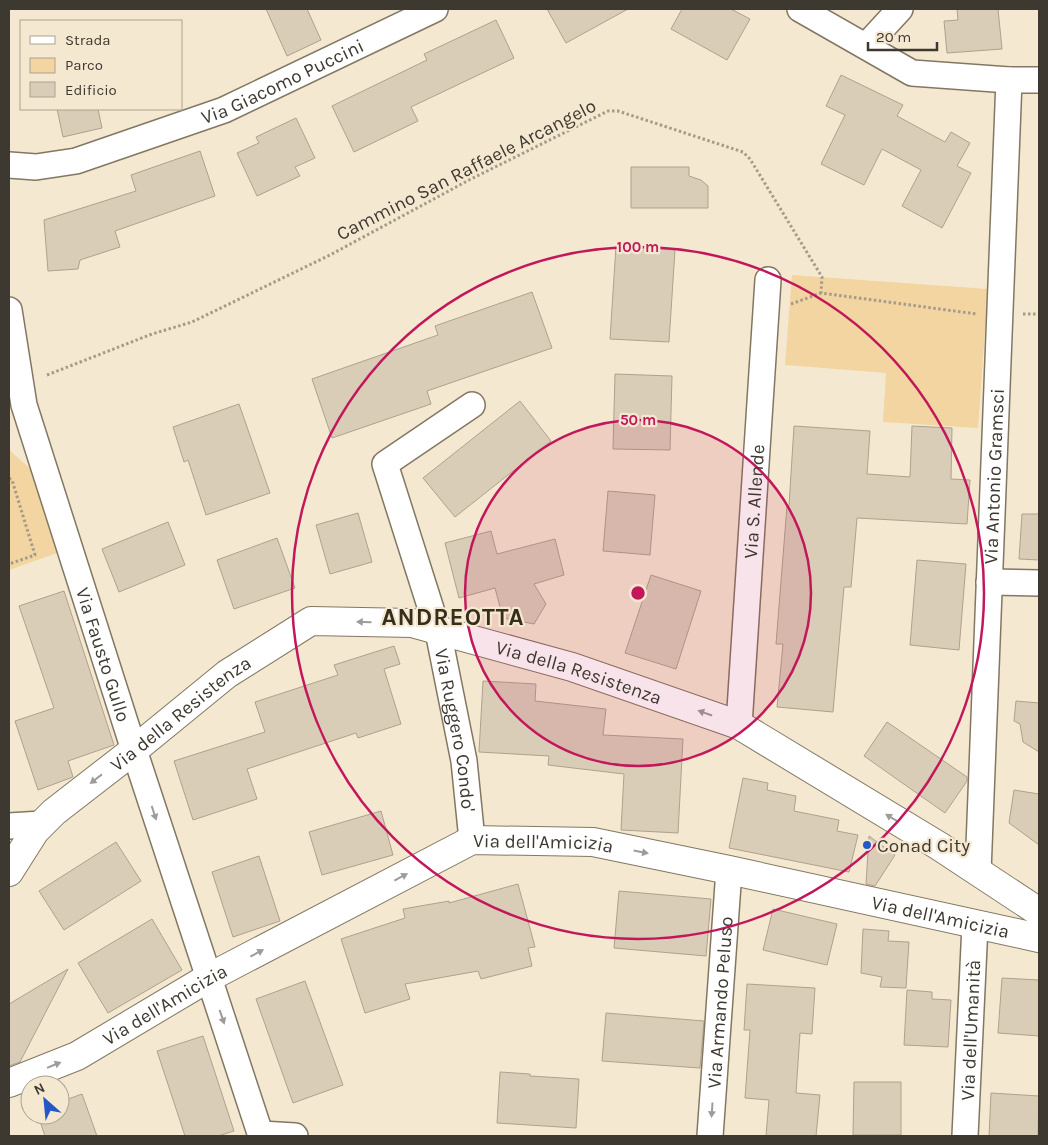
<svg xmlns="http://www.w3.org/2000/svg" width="1048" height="1145" font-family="Karla,sans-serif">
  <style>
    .green { fill: #f2d5a1 }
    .building { fill: #dacdb7; stroke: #aea28c }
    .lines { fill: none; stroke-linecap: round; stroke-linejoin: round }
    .minor-casing { stroke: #827763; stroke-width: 28 }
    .tertiary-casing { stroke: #827763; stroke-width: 30 }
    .path { stroke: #a59b8a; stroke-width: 3; stroke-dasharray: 2.5 2.5; stroke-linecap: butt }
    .minor { stroke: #fff; stroke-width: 25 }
    .tertiary { stroke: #fff; stroke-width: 28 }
    .oneway { fill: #9e9c98 }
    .ring { fill: none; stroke: #c2185b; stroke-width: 2.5 }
    .poi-dot { fill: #2458c6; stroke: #f5e8d1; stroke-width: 2 }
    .labels { text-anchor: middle; stroke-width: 4.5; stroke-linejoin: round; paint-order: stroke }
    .street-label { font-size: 19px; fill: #3e3930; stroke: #f5e8d1 }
    .poi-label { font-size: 19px; fill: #3e3930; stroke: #f5e8d1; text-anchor: start }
    .district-label { font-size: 24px; font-weight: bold; letter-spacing: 1px; fill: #372d1b; stroke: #f5e8d1 }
    .centre { fill: #c2185b; stroke: #f5e8d1; stroke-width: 2.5 }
    .ring-label { font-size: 15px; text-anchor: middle; font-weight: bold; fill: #c2185b; stroke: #f5e8d1; stroke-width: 4.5; stroke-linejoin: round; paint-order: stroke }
  </style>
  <rect width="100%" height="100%" fill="#f5e8d1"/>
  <path class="green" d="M792,275L988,289L978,428L883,422L886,373L785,365Z
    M9,450L33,471L57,553L9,570Z"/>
  <path class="building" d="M266,9H307L321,40L287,56Z
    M547,9H628L566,43Z
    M682,9H731L750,19L727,60L671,29Z
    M957,9H998L1002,49L947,53L944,21L958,20Z
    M496,20L514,58L411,107L418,121L354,152L332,106L427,60L424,54Z
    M841,75L903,105L897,116L945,142L951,132L970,143L957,166L971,173L942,228L902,206L921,170L882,149L864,185L821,164L845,115L826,106Z
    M57,109H98L102,128L63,137Z
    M296,118L315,158L295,167L300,176L257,196L237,153L259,143L256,137Z
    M200,151L215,196L115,231L120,247L80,260L78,269L48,271L44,220L136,191L131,175Z
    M631,167H689V176L701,180L708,186V208H631Z
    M616,246L675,250L669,342L610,339Z
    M532,292L552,348L427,391L431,404L332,438L312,379L438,335L435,326Z
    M615,374L672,376L670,450L613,449Z
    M520,401L551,441L455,517L423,478Z
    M239,404L270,493L206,515L188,460L184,462L173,427Z
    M794,426L870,431L867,474L910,477L912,426L952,428L951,479L970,480L967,524L857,518L851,587H844L833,712L777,707L783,644H776L787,506H789Z
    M608,491L655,495L650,555L603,551Z
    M358,513L372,562L330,574L316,525Z
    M1022,514H1039V560L1019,559Z
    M168,522L185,565L119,592L102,549Z
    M491,531L497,554L555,539L564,575L534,584L546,604L534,624L503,618L495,588L459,598L445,543Z
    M277,538L295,588L234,609L217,560Z
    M917,560L966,564L959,650L910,645Z
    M651,575L701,591L676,669L625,653Z
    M64,591L114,745L68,761L73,777L38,790L15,721L54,708L19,606Z
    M394,646L400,664L384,669L401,724L358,738L356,733L247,769L257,799L193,820L174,761L265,732L255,702L338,675L334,665Z
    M483,681L536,684L535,701L606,709L603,735L683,739L678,833L621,830L624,774L548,765L549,756L479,752Z
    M1016,701L1039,703V752L1023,742L1020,724L1014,721Z
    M887,722L967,777V781L945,813L864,756Z
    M743,778L768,783L767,790L796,796L794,811L839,820L837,831L858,835L849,872L729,848Z
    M1014,790L1039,794V845L1009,823Z
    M381,811L393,855L322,875L309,832Z
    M869,836L895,855L875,886L866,884Z
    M116,842L141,881L64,930L39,891Z
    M259,856L280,921L233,937L212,872Z
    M518,884L535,947L528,948L532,966L481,979L478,971L405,984L410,999L365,1013L341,939L405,918L403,909L449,901V903Z
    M619,891L711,899L706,956L614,948Z
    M773,909L837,924L827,965L763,950Z
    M152,919L182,970L108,1013L78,963Z
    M863,929L889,931L888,941L909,942L906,988L880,987L882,977L861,973Z
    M68,969L20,1062L9,1066V1004Z
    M1002,978L1039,980V1036L998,1033Z
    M305,981L343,1085L293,1103L256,999Z
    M747,984L815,988L812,1034L800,1033L796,1093L820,1095L816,1136H766L769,1100L745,1098L750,1030H744Z
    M907,990L932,992V999L951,1000L948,1047L904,1045Z
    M606,1013L704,1021L700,1068L602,1061Z
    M203,1036L234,1131L218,1136H185L157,1051Z
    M500,1072L530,1074V1076L579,1079L576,1128L497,1123Z
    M854,1082H901V1135H853Z
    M991,1093L1039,1096L1038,1136H989Z
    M82,1094L97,1136H45L38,1115H60V1102Z"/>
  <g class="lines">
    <g class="minor-casing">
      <g id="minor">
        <path d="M800,9L912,73L1009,80H1039"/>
        <path d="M866,46L900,9"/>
        <path id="s1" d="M9,165L36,167L76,161L224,110L435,9"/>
        <path id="s2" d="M9,310L24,405L134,750L261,1136"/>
        <path id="s3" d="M472,405L385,464L438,631L464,761L472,840"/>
        <path d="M989,582L1039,583"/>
        <path id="s4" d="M739,725L768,280"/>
        <path d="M9,826L42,824"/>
        <path id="s5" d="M978,872L1009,80"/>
        <path d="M261,1134L295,1136"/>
        <path id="s6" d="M710,1136L729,870"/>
        <path id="s7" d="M965,1136L975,925"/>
      </g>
    </g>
    <g class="tertiary-casing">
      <g id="tertiary">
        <path id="s8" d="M9,872L35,831L54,812L134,750L227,674L311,621L412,623L572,667L739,725L939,846L1039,912"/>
        <path id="s9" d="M9,1083L77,1056L208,978L472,840L593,842L729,870L1039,938"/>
      </g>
    </g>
    <path class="path" d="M791,304L821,293
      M1023,314H1039
      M47,375L152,334L192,322L330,255L469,180L608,111H618L743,152L750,159L822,277L821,293L977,314
      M9,478L12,480L35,555L9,564"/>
    <use href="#minor" class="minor"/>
    <use href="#tertiary" class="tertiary"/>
  </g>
  <defs><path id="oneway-solid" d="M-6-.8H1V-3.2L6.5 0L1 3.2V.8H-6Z" transform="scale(1.25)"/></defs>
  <g class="oneway">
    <use href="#oneway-solid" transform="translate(364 622) rotate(-179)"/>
    <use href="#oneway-solid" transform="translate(705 713) rotate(-161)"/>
    <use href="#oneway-solid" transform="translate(96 779) rotate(142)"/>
    <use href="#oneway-solid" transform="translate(154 813) rotate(72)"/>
    <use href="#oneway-solid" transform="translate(892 818) rotate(-149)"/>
    <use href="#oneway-solid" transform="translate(641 852) rotate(11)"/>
    <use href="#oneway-solid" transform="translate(401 877) rotate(-28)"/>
    <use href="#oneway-solid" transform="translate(257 953) rotate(-28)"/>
    <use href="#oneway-solid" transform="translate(222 1017) rotate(71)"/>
    <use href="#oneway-solid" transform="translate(54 1065) rotate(-22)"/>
    <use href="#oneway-solid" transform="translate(712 1110) rotate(94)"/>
  </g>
  <circle cx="638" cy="593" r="173" fill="#c2185b" fill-opacity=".12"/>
  <g class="ring">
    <circle cx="638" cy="593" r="173"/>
    <circle cx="638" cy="593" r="346"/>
  </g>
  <circle class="poi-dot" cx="867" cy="845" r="5"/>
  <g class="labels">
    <g class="street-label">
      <text dy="7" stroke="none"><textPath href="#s1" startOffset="289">Via Giacomo Puccini</textPath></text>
      <text transform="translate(466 169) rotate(-27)" y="7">Cammino San Raffaele Arcangelo</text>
      <text dy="7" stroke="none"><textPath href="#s5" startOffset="396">Via Antonio Gramsci</textPath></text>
      <text dy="7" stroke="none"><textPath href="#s4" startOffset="224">Via S. Allende</textPath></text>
      <text dy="7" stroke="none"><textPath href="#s2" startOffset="358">Via Fausto Gullo</textPath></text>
      <text dy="7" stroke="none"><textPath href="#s8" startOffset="671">Via della Resistenza</textPath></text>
      <text dy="7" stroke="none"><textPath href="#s8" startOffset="236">Via della Resistenza</textPath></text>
      <text dy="7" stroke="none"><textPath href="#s3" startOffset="381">Via Ruggero Condo'</textPath></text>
      <text dy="7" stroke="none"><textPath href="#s9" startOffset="595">Via dell'Amicizia</textPath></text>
      <text dy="7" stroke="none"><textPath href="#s9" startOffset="1000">Via dell'Amicizia</textPath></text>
      <text dy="7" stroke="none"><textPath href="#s6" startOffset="134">Via Armando Peluso</textPath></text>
      <text dy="7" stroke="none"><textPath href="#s9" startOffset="175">Via dell'Amicizia</textPath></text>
      <text dy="7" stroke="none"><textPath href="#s7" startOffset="106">Via dell'Umanità</textPath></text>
    </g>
    <g class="poi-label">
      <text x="877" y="852">Conad City</text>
    </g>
    <g class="district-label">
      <text x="453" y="625">ANDREOTTA</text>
    </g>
  </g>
  <circle cx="638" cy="593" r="8" class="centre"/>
  <g class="ring-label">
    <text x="638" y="252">100 m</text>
    <text x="638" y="425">50 m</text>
  </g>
  <rect width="1048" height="1145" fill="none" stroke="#3e3930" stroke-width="20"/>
  <rect x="20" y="20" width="162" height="90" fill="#f5e8d1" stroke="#aca291"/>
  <rect x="30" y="36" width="25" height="8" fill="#ffffff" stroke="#aca291"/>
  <text x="65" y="45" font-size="15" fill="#3e3930">Strada</text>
  <rect x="30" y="58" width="25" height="15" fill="#f2d5a1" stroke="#aca291"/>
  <text x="65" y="70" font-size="15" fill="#3e3930">Parco</text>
  <rect x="30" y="82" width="25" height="15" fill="#dacdb7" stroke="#aca291"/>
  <text x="65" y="95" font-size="15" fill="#3e3930">Edificio</text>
  <g transform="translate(45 1100) rotate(333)"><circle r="24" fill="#f5e8d1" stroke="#aca291"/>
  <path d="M0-4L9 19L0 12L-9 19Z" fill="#2458c6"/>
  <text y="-8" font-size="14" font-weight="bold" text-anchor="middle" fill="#3e3930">N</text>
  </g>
  <path d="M868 42v8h69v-8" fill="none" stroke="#3e3930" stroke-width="2.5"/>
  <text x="876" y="42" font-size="15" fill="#3e3930" stroke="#f5e8d1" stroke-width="4" paint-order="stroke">20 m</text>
</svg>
